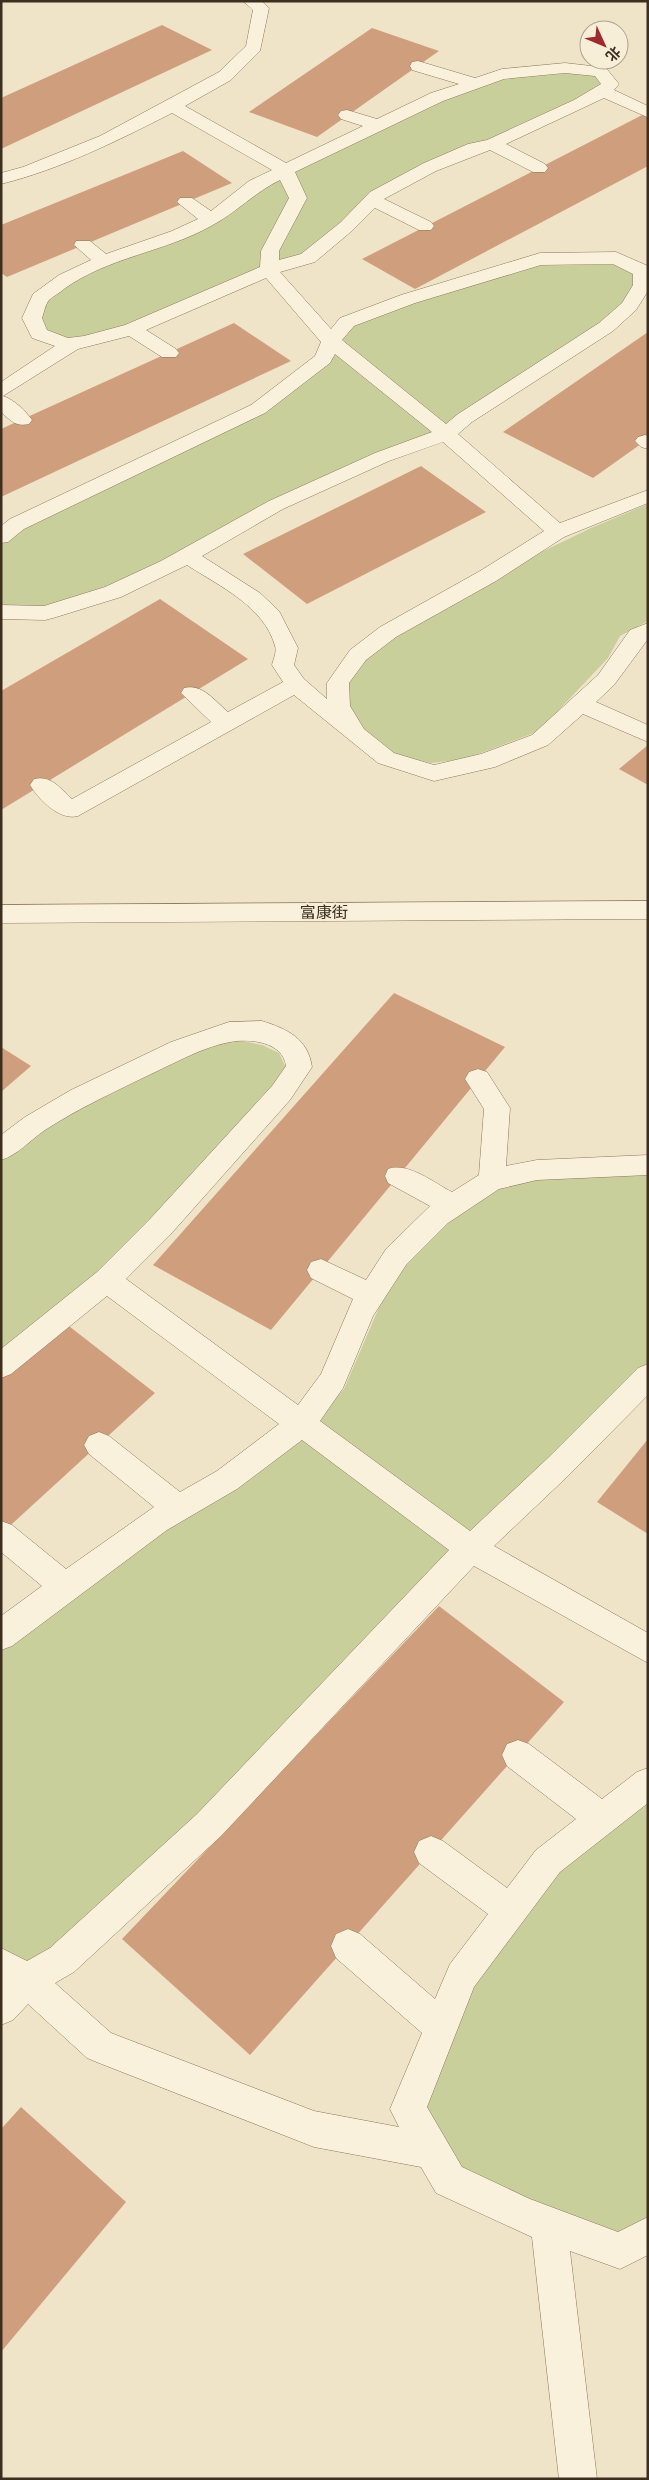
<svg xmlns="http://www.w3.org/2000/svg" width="649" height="2480" font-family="Literata,'Noto Sans SC',serif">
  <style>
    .green { fill: #c9cf9b }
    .building { fill: #cf9f7d }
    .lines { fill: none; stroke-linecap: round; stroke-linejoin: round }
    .service-casing { stroke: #8d765c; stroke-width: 1 }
    .minor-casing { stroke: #8d765c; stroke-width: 1 }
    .service { fill: #faf1dc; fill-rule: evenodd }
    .minor { fill: #faf1dc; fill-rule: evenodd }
    .labels { text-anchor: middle; stroke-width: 4; stroke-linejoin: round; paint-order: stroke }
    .street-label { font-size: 16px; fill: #3d2e20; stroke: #f7eed8 }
  </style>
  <rect width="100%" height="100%" fill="#f0e4c8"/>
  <path class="green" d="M568,70L599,74L606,84L577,104L429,165L306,256L273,266L274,249L303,199L290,169L439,98L504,76Z
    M282,173L294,198L265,269L132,326L68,341L44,333L37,318L46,299L69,281L181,237Z
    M612,260L635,272L636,284L626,301L602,323L445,426L337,341L353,322L541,262Z
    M334,346L442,433L168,563L44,611L1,609V542L20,526L257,413Z
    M648,504V621L620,636L608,658L539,731L465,759L431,763L388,753L361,730L346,708V684L364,659L400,632L525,560L591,528Z
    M227,1038L262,1045L279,1053L287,1070L109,1267L1,1356V1159L64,1111Z
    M648,1170V1363L605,1408L471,1533L313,1422L344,1389L399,1261L444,1222L495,1188L541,1177Z
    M302,1437L460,1550L208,1817L28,1973L1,1957V1646L20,1627Z
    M648,1790V2222L618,2238L458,2175L419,2104L470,1976L552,1865Z"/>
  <path class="building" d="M162,25L212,50L1,149V98Z
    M372,28L439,51L317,137L249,112Z
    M648,112V166L415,289L362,259Z
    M183,151L232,183L7,277L1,273V225Z
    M234,323L291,361L1,497V429Z
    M648,332V439L593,478L503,432Z
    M421,466L486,512L307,604L243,554Z
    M160,599L248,659L1,810V691Z
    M648,745V785L619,769Z
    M394,993L505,1047L271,1330L153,1265Z
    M1,1047L31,1066L1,1092Z
    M65,1323L155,1393L1,1534V1378Z
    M648,1439V1534L597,1502Z
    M439,1606L564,1702L250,2055L122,1939Z
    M21,2107L126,2202L1,2352V2129Z"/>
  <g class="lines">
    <g class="service-casing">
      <path id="service" d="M243,1H262L269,8L260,51L231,80L185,106L286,163L363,126L341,119L338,115L341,111L347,110L377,119L431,93L459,84L412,70L410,66L412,62L418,61L475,78L502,69L565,63L600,67L606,68L619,84L614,90L648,106L647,117L604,98L506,144L545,164L548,168L545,172H533L490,150L436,171L384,199L431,222L434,226L431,230H419L375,208L353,230L315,262L280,272L331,329L340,318L401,295L540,253L616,252L648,266V291L636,310L613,331L472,422L458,434L560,523L648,490V503L564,537L496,581L396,637L366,660L349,683L350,706L364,729L394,753L434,765L481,754L532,735L598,675L630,630L648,623V639L614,685L596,702L648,725V742L583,714L548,745L495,767L434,781L378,763L294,695L78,816C60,821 39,800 30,785L34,779C51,775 60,788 72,799L211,722L181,693L184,688C202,683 215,701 228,712L283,682L272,665C273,660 277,652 275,646C264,606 219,586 187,565L121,597L53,618L45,620L1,619V605L44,606L105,587L161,561L269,501L375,453L432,432L335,354L330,363L265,413L24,529L8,542L1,543V526L10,519L251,405L315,356L321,342L266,278L146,330L176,349L179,353L176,357H162L129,336L78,349L3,396C13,399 26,411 32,420L29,424C16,427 11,421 1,412V382L55,346L32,338L22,318L33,294L59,275L91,260L74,245L76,241H90L106,254L172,231L198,219L177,202L180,198H192L211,211L249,181L272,170L172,113C117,141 61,169 1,184V173L23,167L100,136L219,72L246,46L253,10ZM565,73L595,76L601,84L574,100L487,140L468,144L424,163L370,192L341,222L301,254L279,260V251L307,198L295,172L443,101L504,79ZM280,180L289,198L261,251L260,267L125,325L84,336L68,338L47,330L42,318C44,313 45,305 49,300C53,296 60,293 64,289C108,257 165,252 211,226C236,213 255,192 280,180ZM613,264L633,274V285L622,303L599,323L458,414L446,424L342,340L354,326L415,303L541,265ZM443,442L544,531L480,571L380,627L350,650L327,683V699L304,679L294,665L298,648L279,611L260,593L202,556L283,509L389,461Z
        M645,435L648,436V449L641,447L635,441L638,437Z
        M262,1021C288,1029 308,1039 312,1067L290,1100L170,1235L126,1279L298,1405L321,1374L353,1299L311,1278L307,1270L311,1262L321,1259L366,1280L386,1249L430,1206L388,1183L385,1176L388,1169C409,1162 434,1183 452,1192L479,1175L484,1109L465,1079L469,1072L478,1069L487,1072L510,1108L506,1166L537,1160L648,1155V1175L537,1180L499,1189L448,1223L406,1265L373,1316L343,1388L320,1421L470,1531L549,1457L638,1368L648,1364V1395L569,1475L494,1546L648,1633V1663L474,1566L221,1836L74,1972L55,1983L111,2033L314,2111L399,2127L390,2109L422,2033L336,1958L331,1946L336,1934L348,1929L360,1934L435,1999L450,1964L488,1914L419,1863L414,1852L419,1841L431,1836L443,1841L507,1888L536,1850L576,1819L507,1766L502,1755L507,1744L518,1740L529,1744L602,1799L637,1772L648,1768V1803L560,1872L474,1987L427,2107L462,2167L530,2199L618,2232L648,2217V2255L620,2269L570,2251L597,2479H559L532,2237L436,2193L421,2167L314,2147L99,2063L87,2058L28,2004L13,2020L1,2025V1948L27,1961L50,1948L197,1814L449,1550L302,1440L237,1489L167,1530L12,1646L1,1650V1616L42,1586L1,1552V1521L12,1525L66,1569L154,1507L89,1454L84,1445L89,1436L99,1432L109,1436L180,1492L217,1471L279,1424L107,1296L11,1374L1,1378V1349L97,1272L150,1219L272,1086L286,1066C283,1042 250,1038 230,1042C203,1047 177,1062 153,1073C116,1091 79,1108 45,1130C30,1140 18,1155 1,1160V1135L25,1117L71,1090L171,1042L229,1022Z"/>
    </g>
    <g class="minor-casing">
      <path id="minor" d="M648,901V919L1,923V905Z"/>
    </g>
    <use href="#service" class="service"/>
    <use href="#minor" class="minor"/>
  </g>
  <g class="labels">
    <g class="street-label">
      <text x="324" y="918">富康街</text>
    </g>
  </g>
  <rect width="649" height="2480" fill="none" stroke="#3d2e20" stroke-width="5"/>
  <g transform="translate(604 45) rotate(134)"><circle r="24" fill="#f7eed8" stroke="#ada18e"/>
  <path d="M0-4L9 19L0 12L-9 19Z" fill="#9e2a2b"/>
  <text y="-8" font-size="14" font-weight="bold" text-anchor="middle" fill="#3d2e20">北</text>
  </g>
</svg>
